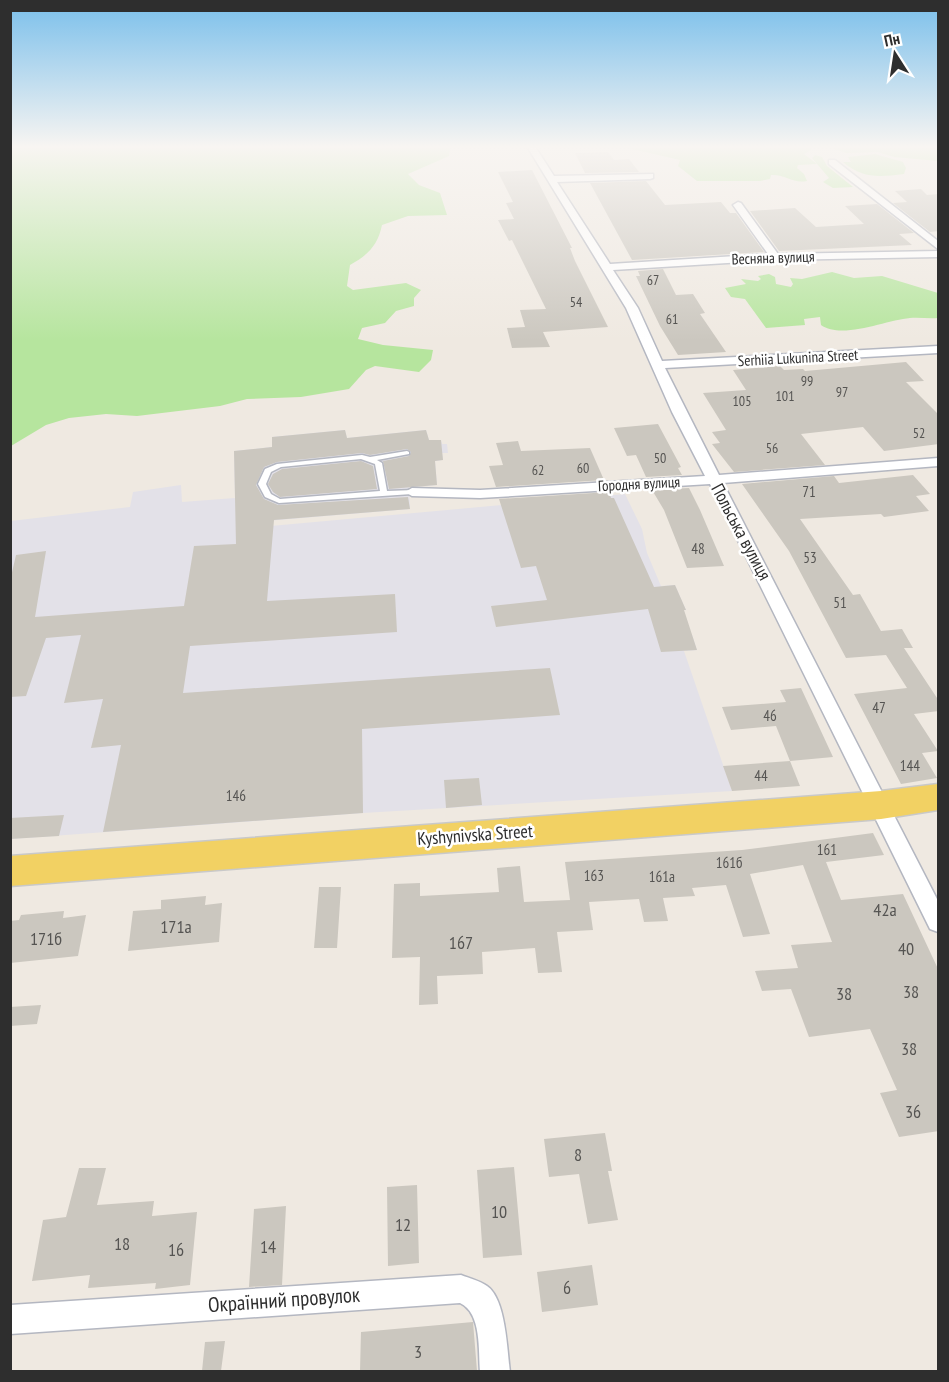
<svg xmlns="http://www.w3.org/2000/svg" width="949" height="1382" font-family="'PT Sans Narrow',sans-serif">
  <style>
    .industrial { fill: #e3e1e8 }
    .green { fill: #b6e59e }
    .building { fill: #cbc7bf }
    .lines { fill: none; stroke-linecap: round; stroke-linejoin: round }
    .lane-casing { stroke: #b4b7c1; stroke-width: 3 }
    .street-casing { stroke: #b4b7c1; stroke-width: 3 }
    .primary-casing { stroke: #c9c9c9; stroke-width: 3 }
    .lane { fill: #fff; fill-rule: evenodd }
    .street { fill: #fff; fill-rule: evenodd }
    .primary { fill: #f2d163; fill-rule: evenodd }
    .labels { text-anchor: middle; stroke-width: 5; stroke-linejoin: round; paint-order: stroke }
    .far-number-label { font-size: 14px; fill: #555452 }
    .far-street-label { font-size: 15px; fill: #2e2e2e; stroke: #fff }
    .number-label { font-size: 15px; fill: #555452 }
    .street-label { font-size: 18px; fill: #2e2e2e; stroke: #fff }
    .near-number-label { font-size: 18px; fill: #555452 }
    .near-street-label { font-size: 21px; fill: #2e2e2e; stroke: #fff }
  </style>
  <rect width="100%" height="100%" fill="#efe9e1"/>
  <path class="industrial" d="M345,430L347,438L426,430L429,440H441L442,444H447L448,453H442L443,460L435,461L437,485L409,487L410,509L254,522L236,513V529L625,494L642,529L647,553L661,586L675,585L686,610L672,611L682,635H692L697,650L684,651L732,791L363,813L11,839V521L130,507L133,492L181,485L182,502L235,498L234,451L272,447V437Z"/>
  <path class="green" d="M11,148H450L449,156L408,174L419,185L440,193L447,215L408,216L382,225C378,245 368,255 350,265L347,286L353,290L406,283L421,290L414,298V306L396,311L385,323L362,328L358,339L383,345L433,350L431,360L419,372L375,366L366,370L349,389L301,397L247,399L220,406L137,416L106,414L69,418L46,425L11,446Z
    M628,148H809L811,150L804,154L817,164L798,165L797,168L804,174L807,181C793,184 785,174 771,175L770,179L760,181H697L678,166L680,160Z
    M832,148H938V161L894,157L878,152L846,153Z
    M875,154L903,162L906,168L904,174C879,177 863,179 843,162H851L848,157Z
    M815,155L822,157L827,166L853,187L833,188L823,182L829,178L812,158Z
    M832,272L854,278L882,276L938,293V318C929,319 919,317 910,318C886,320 842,340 821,325L820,317L804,319L805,325L766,328L745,299L731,297L725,288L746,284L741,279L758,281L761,279L758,276L769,274L775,277L776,284L791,287L793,284L790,278L802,279Z"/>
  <path class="building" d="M608,152L614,160L629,159L639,172L585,173L575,153Z
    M532,170L572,248H570L575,261L608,327L543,332L550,347L512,348L507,328L525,327L520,310L546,309L512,240L509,241L498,220L514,219L506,203L513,202L498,172Z
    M646,181L665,205L721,202L730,213H736L764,252L632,260L590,183Z
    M921,189L927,195L939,194V231L930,232L893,203L907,202L895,191Z
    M877,204L914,233L899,234L912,245L779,251L750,211L795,208L816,227L864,224L845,206Z
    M663,269L676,295L693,294L705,313L700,314L726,352L678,355L660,326L636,276H640L638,271Z
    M906,362L924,381L906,382L939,415V444L884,451L863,427L801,434L825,465L734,472L712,444L720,443L712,432L726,430L703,393L746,390L733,370L780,366L784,370L803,369L805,371Z
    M658,424L681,467L678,468L682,475L646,477L636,455L627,456L614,428Z
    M345,430L347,438L426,430L429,440H441L443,460L435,461L437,485L389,489L383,461L409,456L411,452L407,449L370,455L362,453L277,462L264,467L256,485L264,499L278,505L408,497L410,509L274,520L267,601L395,594L397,632L190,646L183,693L550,668L560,715L362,729L363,813L103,832L121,745L91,748L103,699L64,703L81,635L46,638L26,696L10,697V581L16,555L46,551L35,617L184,606L194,546L236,544L234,451L272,447V437Z
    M518,441L521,451L590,448L604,480L496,487L489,466L503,465L496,443Z
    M361,461L373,466L377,489L280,497L273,492L268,484L273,474L282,469Z
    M913,475L930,494L916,496L929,511L884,517L881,514L800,519L853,595L860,594L881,631L902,629L913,648H904L939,701V711L914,714L938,751L922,753L937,778L901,784L854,694L907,688L886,655L846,658L789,551L742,484L834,476L839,483Z
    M689,488L700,510L724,566L687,568L664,510L652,490Z
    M609,492L611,498H614L654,587L675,585L686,610H684L697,650L661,652L648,609L496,627L491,606L547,600L536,566L521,568L499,499Z
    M801,688L833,757L790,761L776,726L731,730L722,707L786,702L780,690Z
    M790,761L800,786L732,791L723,766Z
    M479,778L482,805L446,808L444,780Z
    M64,815L59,836L10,839V818Z
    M873,833L884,855L826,862L841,900L903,894L939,971V1131L899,1137L880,1093L897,1090L870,1029L809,1037L791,989L762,991L755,971L798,968L791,945L832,942L803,865L750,874L770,934L743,937L726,885L692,888L695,896L663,898L668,921L644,922L639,899L589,902L593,930L557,932L562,972L538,973L535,948L482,952L483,974L437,976L438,1004L419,1005L420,957L392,958L394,884L420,883V896L499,892L497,868L520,866L524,902L570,900L565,862L742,850Z
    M319,887H341L337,948H314Z
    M206,896L205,905L222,903L219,942L128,951L133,911L161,909V900Z
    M64,911L63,918L86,915L78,956L10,963V921L19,920L21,915Z
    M41,1005L37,1024L10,1026V1007Z
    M605,1133L612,1171H608L618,1220L588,1224L579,1174L549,1177L544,1139Z
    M514,1167L522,1255L483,1258L477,1170Z
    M79,1168H106L97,1205L154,1201L152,1216L197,1212L190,1285L155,1289L156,1283L88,1288L90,1275L32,1281L43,1220L66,1217Z
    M417,1185L419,1263L388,1266L387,1187Z
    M286,1206L282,1285L249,1287L254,1209Z
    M592,1265L598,1305L542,1312L537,1272Z
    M473,1322L477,1371H360L361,1332Z
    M225,1341L221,1371H202L205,1342Z"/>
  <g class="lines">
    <g class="lane-casing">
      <path id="lane" d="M407,451L409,452V454L377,460L382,463L387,491L415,490V494H412L279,503L265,497L258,484L265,469L277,464L362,455L370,457ZM361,459L375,464L380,491L280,499L271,494L266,484L271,472L281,467Z"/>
    </g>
    <g class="street-casing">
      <path id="street" d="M528,148H536L554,176L653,174V178L650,179L557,182L610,264L768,254L733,205L738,202L741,203L778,254L938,251V257L775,260L613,270L638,308L662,361L938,346V353L665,368L719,475L938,458V466L723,483L938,901V932L930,929L710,484L480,498L412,496L405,492L412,488L480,490L705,476L672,412L626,308Z
        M829,160H835L938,241V249L829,164Z
        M461,1275C469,1278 480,1281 487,1286C506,1299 507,1350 510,1372H480C478,1351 482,1313 460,1303L10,1334V1305Z"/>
    </g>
    <g class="primary-casing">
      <path id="primary" d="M938,784V810L881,819L10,886V856L881,791Z"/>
    </g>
    <use href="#lane" class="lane"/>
    <use href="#street" class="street"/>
    <use href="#primary" class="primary"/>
  </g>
  <linearGradient id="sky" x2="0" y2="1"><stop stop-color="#7abfeb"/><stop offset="0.43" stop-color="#f8f5f2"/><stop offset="1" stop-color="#f8f5f2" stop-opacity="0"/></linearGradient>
  <rect width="949" height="341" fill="url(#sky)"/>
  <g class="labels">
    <g class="far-number-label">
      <text x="653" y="285">67</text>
      <text x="576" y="307">54</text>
      <text x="672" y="324">61</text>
      <text x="807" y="386">99</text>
      <text x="842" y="397">97</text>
      <text x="785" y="401">101</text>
      <text x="742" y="406">105</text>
      <text x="919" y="438">52</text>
      <text x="772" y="453">56</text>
      <text x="660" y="463">50</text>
      <text x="583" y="473">60</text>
      <text x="538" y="475">62</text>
    </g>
    <g class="far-street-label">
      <text transform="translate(773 258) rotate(-2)" y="5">Весняна вулиця</text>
      <text transform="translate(798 358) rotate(-3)" y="5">Serhiia Lukunina Street</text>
      <text transform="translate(639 484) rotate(-3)" y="5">Городня вулиця</text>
    </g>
    <g class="number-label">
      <text x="809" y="497">71</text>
      <text x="698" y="554">48</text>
      <text x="810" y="563">53</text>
      <text x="840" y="608">51</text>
      <text x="879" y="713">47</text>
      <text x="770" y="721">46</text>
      <text x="910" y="771">144</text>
      <text x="761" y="781">44</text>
      <text x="236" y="801">146</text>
      <text x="827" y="855">161</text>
      <text x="729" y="868">161б</text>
      <text x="594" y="881">163</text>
      <text x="662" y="882">161а</text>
    </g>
    <g class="street-label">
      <text transform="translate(741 532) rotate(62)" y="6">Польська вулиця</text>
      <text transform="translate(475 835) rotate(-4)" y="6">Kyshynivska Street</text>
    </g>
    <g class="near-number-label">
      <text x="885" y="916">42а</text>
      <text x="176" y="933">171а</text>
      <text x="46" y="945">171б</text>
      <text x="461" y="949">167</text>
      <text x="906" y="955">40</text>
      <text x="911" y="998">38</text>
      <text x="844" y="1000">38</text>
      <text x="909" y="1055">38</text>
      <text x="913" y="1118">36</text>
      <text x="578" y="1161">8</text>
      <text x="499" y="1218">10</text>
      <text x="403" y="1231">12</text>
      <text x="122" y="1250">18</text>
      <text x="268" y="1253">14</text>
      <text x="176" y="1256">16</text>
      <text x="567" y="1294">6</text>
      <text x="418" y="1358">3</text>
    </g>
    <g class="near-street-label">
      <text transform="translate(284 1300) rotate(-4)" y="7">Окраїнний провулок</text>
    </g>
  </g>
  <rect width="949" height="1382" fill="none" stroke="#2e2e2e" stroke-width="24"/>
  <g transform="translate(895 54) rotate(348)" stroke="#ffffff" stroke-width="4.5" paint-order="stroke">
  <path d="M0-4.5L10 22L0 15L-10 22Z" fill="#2e2e2e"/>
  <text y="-9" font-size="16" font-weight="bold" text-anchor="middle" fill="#2e2e2e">Пн</text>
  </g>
</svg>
